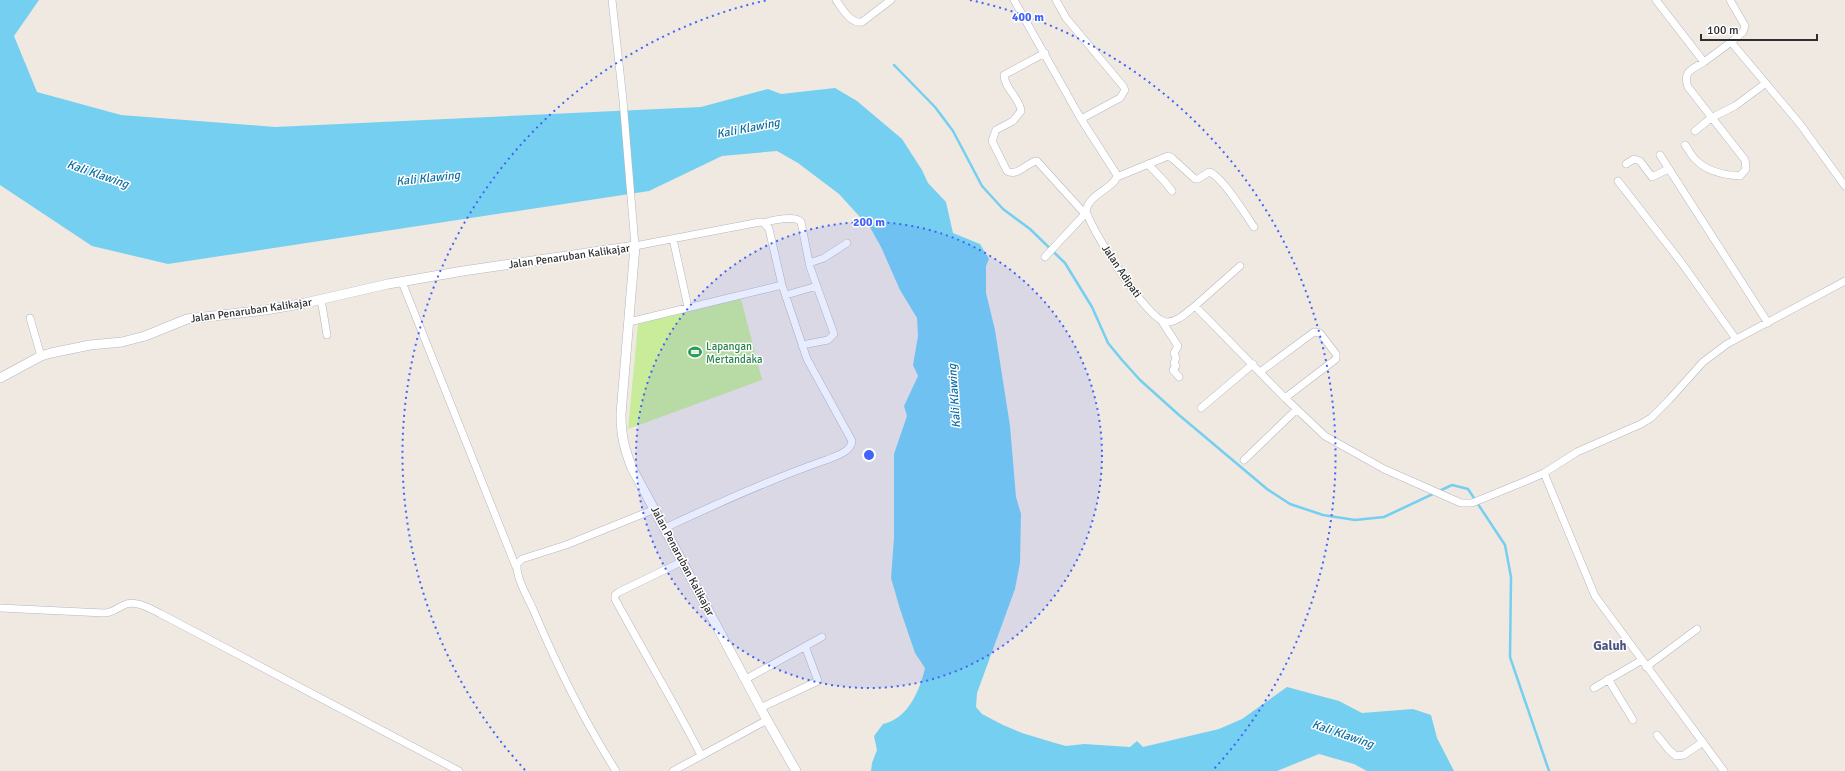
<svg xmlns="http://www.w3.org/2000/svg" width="1845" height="771" font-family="Signika,sans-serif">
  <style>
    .pitch { fill: #c9ec9a }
    .water { fill: #75cff0 }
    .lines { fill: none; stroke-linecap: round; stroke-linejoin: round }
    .stream { stroke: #75cff0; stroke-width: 2.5 }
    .street-casing { stroke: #b4b7c1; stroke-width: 8 }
    .secondary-casing { stroke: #b4b7c1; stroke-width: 10 }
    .street { stroke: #fff; stroke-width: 7 }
    .secondary { stroke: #fff; stroke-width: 9 }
    .ring { fill: none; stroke: #4264fb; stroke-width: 2; stroke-dasharray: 2 4 }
    .labels { text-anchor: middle; stroke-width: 3; stroke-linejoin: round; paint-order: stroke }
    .street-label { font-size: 11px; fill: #2e2e2e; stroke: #fff }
    .leisure-label { font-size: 11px; fill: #27864d; stroke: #fff; text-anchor: start }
    .water-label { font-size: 12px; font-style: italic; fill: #0d6fa3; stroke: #fff }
    .quarter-label { font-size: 13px; font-weight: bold; fill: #4d5680; stroke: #fff }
    .centre { fill: #4264fb; stroke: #fff; stroke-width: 2 }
    .ring-label { font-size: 12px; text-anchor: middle; font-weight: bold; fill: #4264fb; stroke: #fff; stroke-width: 3; stroke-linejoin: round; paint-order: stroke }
  </style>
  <rect width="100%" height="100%" fill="#efe9e1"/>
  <path class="pitch" d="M741,299L762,380L628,429L638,324Z"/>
  <path class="water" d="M0,0H39L14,36L37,92L121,115L275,127L701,107L768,89L781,94L835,88L857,101L902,139L922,170L928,183L946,202L953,233L980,244L989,259L986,266V293L995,330L1010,426L1016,497L1021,514L1020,563L1015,589L977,693L976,707L982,714L1003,725L1022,733L1055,743L1066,746L1084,744L1130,747L1137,741L1143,747L1219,729L1242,719L1287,687L1339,701L1362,713L1413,709L1431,715L1437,738L1454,771H1367L1354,764L1319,754L1277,771H871L872,763L877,750L874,736L883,724C908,719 920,690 925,668L915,653L900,609L891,578L894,538V454L907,416L904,406L918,376L913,365L918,336L917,318L900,290L881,247L871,229L839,194L798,163L777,151L722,156L649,191L168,264L92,246L0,185Z"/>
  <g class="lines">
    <path class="stream" d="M894,65L935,107L953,131L982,186L1003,209L1030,229L1065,263L1092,307L1108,343L1122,360L1140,380L1179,415L1267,489L1290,504L1323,515L1355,520L1384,517L1452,485L1468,489L1505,545L1511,577L1510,657L1549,771"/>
    <g class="street-casing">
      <path id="street" d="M612,0L623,100L635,246L760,222L764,223L769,229L782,285L807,359L852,441C851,452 836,456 826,460C771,479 718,503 665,528
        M836,0C842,8 850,24 862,22L891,0
        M1014,0L1081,119L1117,175C1117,187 1088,194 1086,211C1092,231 1147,320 1166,322C1177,323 1187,312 1195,306L1285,398L1325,436L1384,469L1461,503H1472L1526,481L1544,473L1577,452L1641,424L1651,418L1669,400L1703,362L1727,344L1845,281
        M1056,0L1066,18L1123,86L1125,90L1120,98L1081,119
        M1656,0L1704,62L1731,42L1800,124L1845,186
        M1730,0L1745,26L1743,32L1731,42
        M1045,53L1004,75C1004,88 1020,98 1021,111L1013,121L996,130L992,141L1007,171C1018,177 1027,162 1037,161L1085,214
        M1695,131L1711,118L1735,106L1766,83
        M1685,145C1689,150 1692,157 1697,161C1708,172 1725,175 1740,176L1746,169L1745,160L1688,87C1682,71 1693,69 1704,62
        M1660,155L1768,323
        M1148,164L1165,182L1172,191
        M1626,164L1634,159L1640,161L1652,177L1668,169
        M1117,177L1168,156L1172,158L1195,179H1198L1209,172C1221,175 1246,215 1254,227
        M1618,181L1681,262L1736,339
        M764,223C772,220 796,215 801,222L810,267L834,334L828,340L802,345
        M673,239L688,307
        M1045,257L1085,214L1088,216
        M809,263L824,258L847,243
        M402,282L516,567
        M786,295L817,286
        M321,299L327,335
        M1195,306L1240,266
        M30,318L41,356
        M1161,320L1178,346L1174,353L1176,358L1174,363L1176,366L1173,370L1179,377
        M629,322L782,285
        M1260,372L1314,332L1320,333L1336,354V359L1285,398
        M1201,408L1253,364
        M1244,460L1296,410
        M1544,473L1595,596L1724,771
        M683,561L619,592L615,595V599C643,651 674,702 701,755
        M0,608L104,613C112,613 117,608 124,605C135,599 151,609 161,614L459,771
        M1646,667L1697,629
        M746,679L822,637
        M1608,679L1633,720
        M1594,688L1642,660
        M760,708L818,681L805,646
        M1657,735L1669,750L1676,756L1684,755L1703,742
        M616,771C583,719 557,666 533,609C527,596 516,578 517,564L522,559L566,545L655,509
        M673,771L767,720"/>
    </g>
    <g class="secondary-casing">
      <path id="secondary" d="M0,378L41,356L51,353L90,345L122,342L145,336L187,319L266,310L305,303L388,284L463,271L635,246L621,414C621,435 624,448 632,468L767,720L796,771"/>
    </g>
    <use href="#street" class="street"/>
    <use href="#secondary" class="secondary"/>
  </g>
  <circle cx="869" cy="455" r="233" fill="#4264fb" fill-opacity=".12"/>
  <g class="ring">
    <circle cx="869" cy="455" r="233"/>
    <path d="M525 770A466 466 0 0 1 768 0M970 0A466 466 0 0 1 1213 770"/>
  </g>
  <defs>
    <g id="stadium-bare" transform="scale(1.08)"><path d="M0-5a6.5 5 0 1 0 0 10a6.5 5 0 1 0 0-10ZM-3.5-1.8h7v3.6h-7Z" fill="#2e9e5b" stroke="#fff" stroke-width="2.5" paint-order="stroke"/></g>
  </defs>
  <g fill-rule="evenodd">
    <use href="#stadium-bare" x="695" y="352"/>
  </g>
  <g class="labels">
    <g class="street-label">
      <text transform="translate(569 256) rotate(-8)" y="4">Jalan Penaruban Kalikajar</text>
      <text transform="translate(1122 271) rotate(56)" y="4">Jalan Adipati</text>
      <text transform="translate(251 310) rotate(-8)" y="4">Jalan Penaruban Kalikajar</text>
      <text transform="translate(683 561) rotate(62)" y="4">Jalan Penaruban Kalikajar</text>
    </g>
    <g class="leisure-label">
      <text x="706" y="350">Lapangan<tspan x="706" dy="13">Mertandaka</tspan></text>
    </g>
    <g class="water-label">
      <text transform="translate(748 128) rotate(-11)" y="4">Kali Klawing</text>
      <text transform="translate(98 174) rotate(19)" y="4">Kali Klawing</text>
      <text transform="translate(428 178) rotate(-6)" y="4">Kali Klawing</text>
      <text transform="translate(954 396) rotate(-94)" y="4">Kali Klawing</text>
      <text transform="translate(1343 734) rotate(19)" y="4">Kali Klawing</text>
    </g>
    <g class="quarter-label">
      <text x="1610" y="650">Galuh</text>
    </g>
  </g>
  <circle cx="869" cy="455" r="6" class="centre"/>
  <g class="ring-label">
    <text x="1028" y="21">400 m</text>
    <text x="869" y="226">200 m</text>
  </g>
  <path d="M1701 34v6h116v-6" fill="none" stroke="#2e2e2e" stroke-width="2"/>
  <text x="1707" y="34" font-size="12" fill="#2e2e2e" stroke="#ffffff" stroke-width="3" paint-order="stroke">100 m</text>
</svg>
